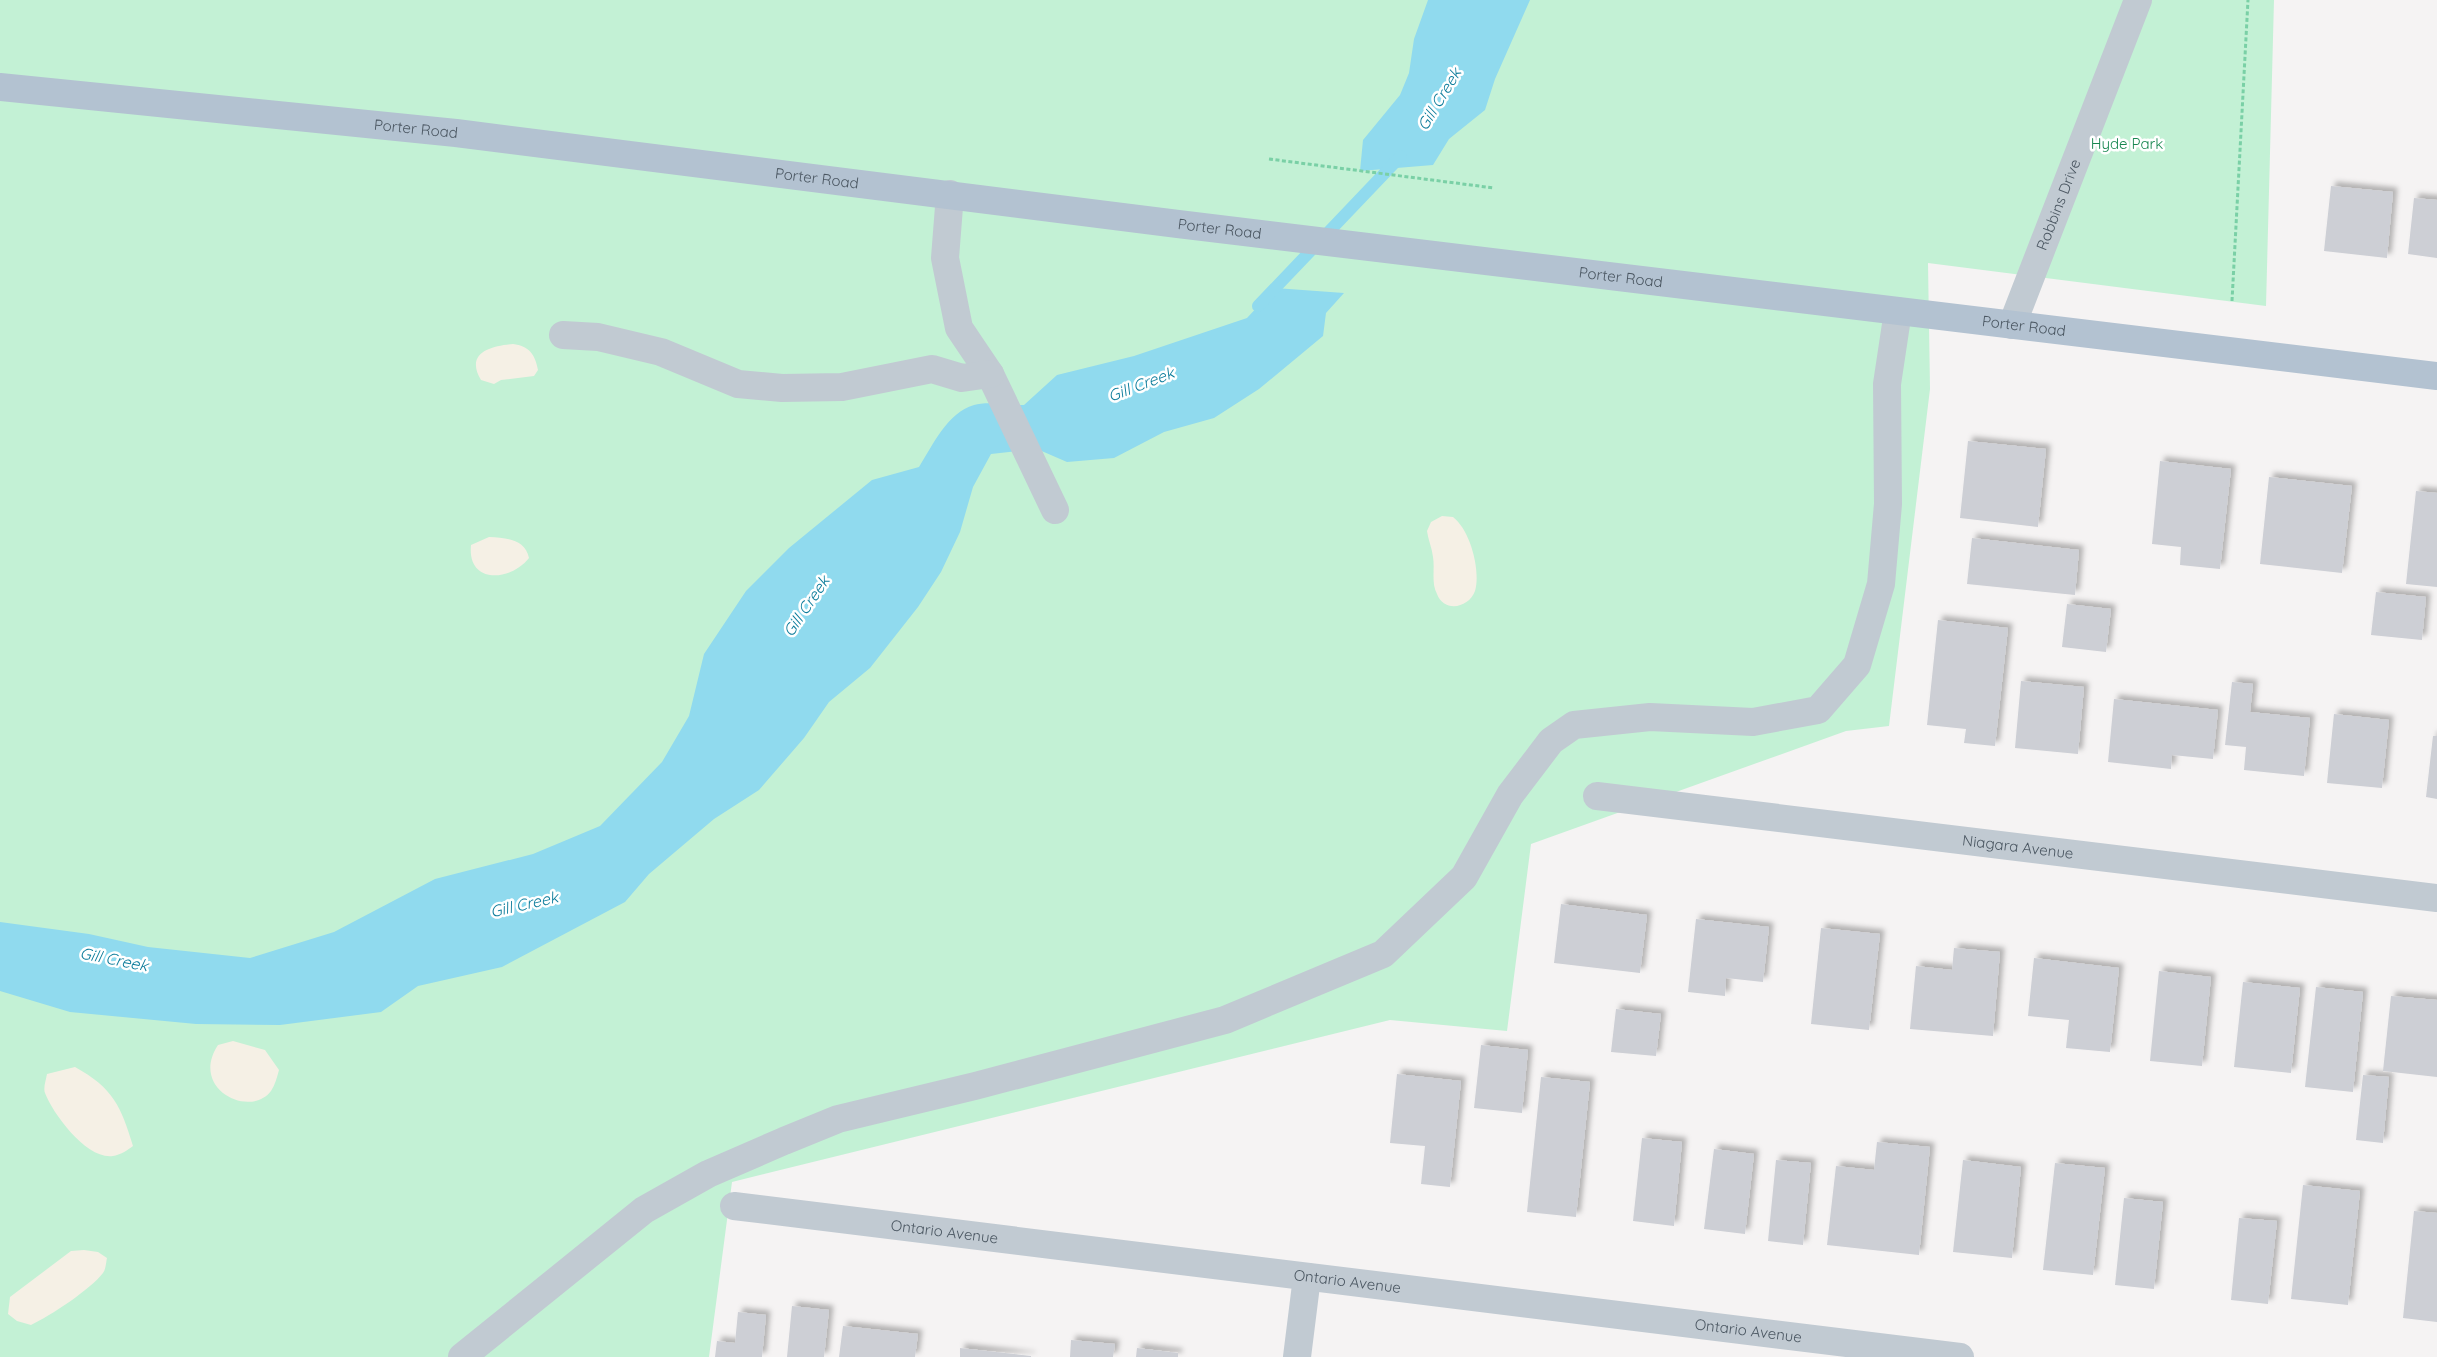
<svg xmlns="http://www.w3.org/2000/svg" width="2437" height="1357" font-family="Quicksand,sans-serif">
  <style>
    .green { fill: #c3f1d5 }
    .sand { fill: #f5f0e5 }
    .water { fill: #90daee }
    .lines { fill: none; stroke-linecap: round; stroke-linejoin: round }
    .stream { stroke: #90daee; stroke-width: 12 }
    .building { fill: #cdcfd5; filter: url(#shadow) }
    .path { stroke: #7ad0a6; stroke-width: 3; stroke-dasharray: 4 2.5; stroke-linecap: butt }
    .minor { stroke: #c1cad2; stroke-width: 28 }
    .major { stroke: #b3c2d1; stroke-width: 28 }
    .labels { text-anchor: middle; stroke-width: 5; stroke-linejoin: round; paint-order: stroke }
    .street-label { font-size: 15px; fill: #4a5661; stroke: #fff }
    .park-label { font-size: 15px; fill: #17864f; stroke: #fff }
    .water-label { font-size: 16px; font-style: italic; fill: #0c7c9b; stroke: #fff }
  </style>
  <defs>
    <filter id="shadow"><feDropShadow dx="4.5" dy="-4.5" stdDeviation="2.5" flood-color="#0004"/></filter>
  </defs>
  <rect width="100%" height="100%" fill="#f5f3f3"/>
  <path class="green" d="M0,0H2274L2266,306L1928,263L1930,389L1889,726L1846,731L1531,844L1507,1031L1390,1020L732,1182L709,1357H0Z"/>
  <path class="sand" d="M513,344C529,346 535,354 538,370L534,376L501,380L494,384L481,380C465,353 490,346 513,344Z
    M1442,516L1453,517C1470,530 1481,570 1475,591C1469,608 1444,613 1437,594C1431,583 1435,569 1433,557C1432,548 1428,539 1427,531L1431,522Z
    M489,537C507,538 525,539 529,558C510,582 467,584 471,545Z
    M233,1041L265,1050L279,1070C277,1077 275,1085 271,1091C250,1119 189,1089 218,1045Z
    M75,1067C113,1088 121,1106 133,1146C128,1150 120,1155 113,1156C87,1160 53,1114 45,1093C43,1088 46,1080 47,1074Z
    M84,1250L98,1252L107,1258C106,1262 106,1269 103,1273C91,1289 50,1316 31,1325L17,1321L8,1314L10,1297L71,1251Z"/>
  <path class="water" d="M1428,0H1530L1495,79L1485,110L1449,139L1433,165L1360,171L1363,140L1400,95L1409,73L1414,39Z
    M1275,288L1344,293L1326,313L1323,336L1259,389L1214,418L1164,432L1114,458L1067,462L1037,449L991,454L973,487L960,532L941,572L918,607L870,668L829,702L804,738L759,790L714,819L649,874L625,902L502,967L418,986L381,1012L280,1025L196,1024L70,1012L0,991V922L89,934L148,947L250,958L334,932L435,879L533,854L600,826L662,762L689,716L704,654L746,591L789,548L872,480L919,467C933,445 947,413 974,405C986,401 1011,405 1024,405L1057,375L1134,356L1247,318Z"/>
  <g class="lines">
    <path class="stream" d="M1258,306L1401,156"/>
  </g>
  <path class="building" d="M2331,186L2393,192L2387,258L2324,251Z
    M2414,198L2437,200V258L2408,254Z
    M1968,441L2046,449L2038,527L1960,518Z
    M2160,461L2231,469L2220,569L2180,565L2181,547L2152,544Z
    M2269,477L2352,486L2342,573L2260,564Z
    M2416,491L2437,493V587L2406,584Z
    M1972,538L2079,550L2075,595L1967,584Z
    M2376,592L2426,597L2422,640L2371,635Z
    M2067,604L2111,609L2106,652L2062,647Z
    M1938,620L2008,628L1995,746L1964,743L1966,729L1927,725Z
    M2021,681L2084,687L2078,754L2015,748Z
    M2232,682L2253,684L2250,712L2310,718L2304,776L2244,770L2246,747L2225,745Z
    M2114,699L2218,710L2213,759L2172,755L2171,769L2108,762Z
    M2334,714L2389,720L2382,788L2327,783Z
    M2433,736H2437V799L2426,797Z
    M1561,904L1647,915L1640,973L1554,963Z
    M1696,919L1769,927L1763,982L1726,978L1725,996L1688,992Z
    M1821,928L1880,934L1869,1030L1811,1024Z
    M1954,948L2000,952L1993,1036L1910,1029L1916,966L1952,970Z
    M2034,958L2119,968L2110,1052L2066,1048L2069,1020L2028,1016Z
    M2159,971L2211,977L2202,1066L2150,1061Z
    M2243,982L2300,988L2291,1073L2234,1067Z
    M2316,987L2363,992L2353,1092L2305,1087Z
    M2391,996L2437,1000V1077L2383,1071Z
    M1616,1009L1661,1014L1656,1056L1611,1052Z
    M1481,1045L1528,1050L1522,1113L1474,1108Z
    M1397,1074L1461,1081L1450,1187L1421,1184L1425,1146L1390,1143Z
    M2363,1075L2389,1077L2383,1143L2356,1140Z
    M1541,1077L1590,1082L1576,1217L1527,1212Z
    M1642,1138L1682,1142L1674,1226L1633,1221Z
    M1877,1142L1930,1147L1919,1255L1827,1245L1836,1166L1874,1170Z
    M1714,1149L1754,1154L1745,1234L1704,1229Z
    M1776,1160L1811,1163L1803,1245L1768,1241Z
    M1963,1160L2021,1167L2012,1258L1953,1252Z
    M2055,1163L2105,1168L2093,1275L2043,1270Z
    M2303,1185L2360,1191L2348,1305L2291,1299Z
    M2124,1198L2163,1202L2154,1289L2115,1285Z
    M2414,1211L2437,1213V1322L2403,1318Z
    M2239,1218L2277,1221L2268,1304L2231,1300Z
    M792,1306L829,1310L824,1357H787Z
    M738,1312L766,1315L762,1357H715L717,1341L735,1343Z
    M843,1326L918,1334L915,1357H839Z
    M1071,1340L1115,1344L1113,1357H1070Z
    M960,1348L1031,1356V1357H960Z
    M1137,1348L1178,1353V1357H1136Z"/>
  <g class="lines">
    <path class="path" d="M1269,159L1494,188
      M2232,301L2248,0"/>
    <g class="minor">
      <path d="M950,194L945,258L959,328L990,374L1055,510"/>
      <path id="s1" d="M2012,325L2138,0"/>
      <path d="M563,335L598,337L661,352L738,384L782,388L842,387L932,369L962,378L990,374"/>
      <path id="s2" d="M1597,796L2437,898"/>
      <path id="s3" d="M734,1206L1960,1357"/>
      <path d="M462,1357L644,1210L708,1174L784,1141L838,1119L975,1086L1225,1020L1383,954L1464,877L1510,795L1551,741L1574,725L1650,717L1753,722L1818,710L1857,665L1881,584L1888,504L1887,384L1898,311"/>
      <path d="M1297,1357L1307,1277"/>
    </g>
    <path class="major" id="s4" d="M0,87L456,133L1178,224L2437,376"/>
  </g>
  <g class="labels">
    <g class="street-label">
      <text dy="5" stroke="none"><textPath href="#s4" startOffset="418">Porter Road</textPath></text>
      <text dy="5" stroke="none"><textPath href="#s4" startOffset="822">Porter Road</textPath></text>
      <text dy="5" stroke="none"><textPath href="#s1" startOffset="129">Robbins Drive</textPath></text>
      <text dy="5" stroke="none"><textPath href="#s4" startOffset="1228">Porter Road</textPath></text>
      <text dy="5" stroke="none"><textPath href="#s4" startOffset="1632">Porter Road</textPath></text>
      <text dy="5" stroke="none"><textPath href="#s4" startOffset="2038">Porter Road</textPath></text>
      <text dy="5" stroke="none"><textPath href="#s2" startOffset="424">Niagara Avenue</textPath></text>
      <text dy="5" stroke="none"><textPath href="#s3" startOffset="212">Ontario Avenue</textPath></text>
      <text dy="5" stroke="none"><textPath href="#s3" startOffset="618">Ontario Avenue</textPath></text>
      <text dy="5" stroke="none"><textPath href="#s3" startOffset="1022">Ontario Avenue</textPath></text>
    </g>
    <g class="park-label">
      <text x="2127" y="149">Hyde Park</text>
    </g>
    <g class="water-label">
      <text transform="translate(1439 99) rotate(-59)" y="6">Gill Creek</text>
      <text transform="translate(1141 384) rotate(-21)" y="6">Gill Creek</text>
      <text transform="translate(806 606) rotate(-56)" y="6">Gill Creek</text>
      <text transform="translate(524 904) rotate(-13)" y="6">Gill Creek</text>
      <text transform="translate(114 959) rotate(11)" y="6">Gill Creek</text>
    </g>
  </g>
</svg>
